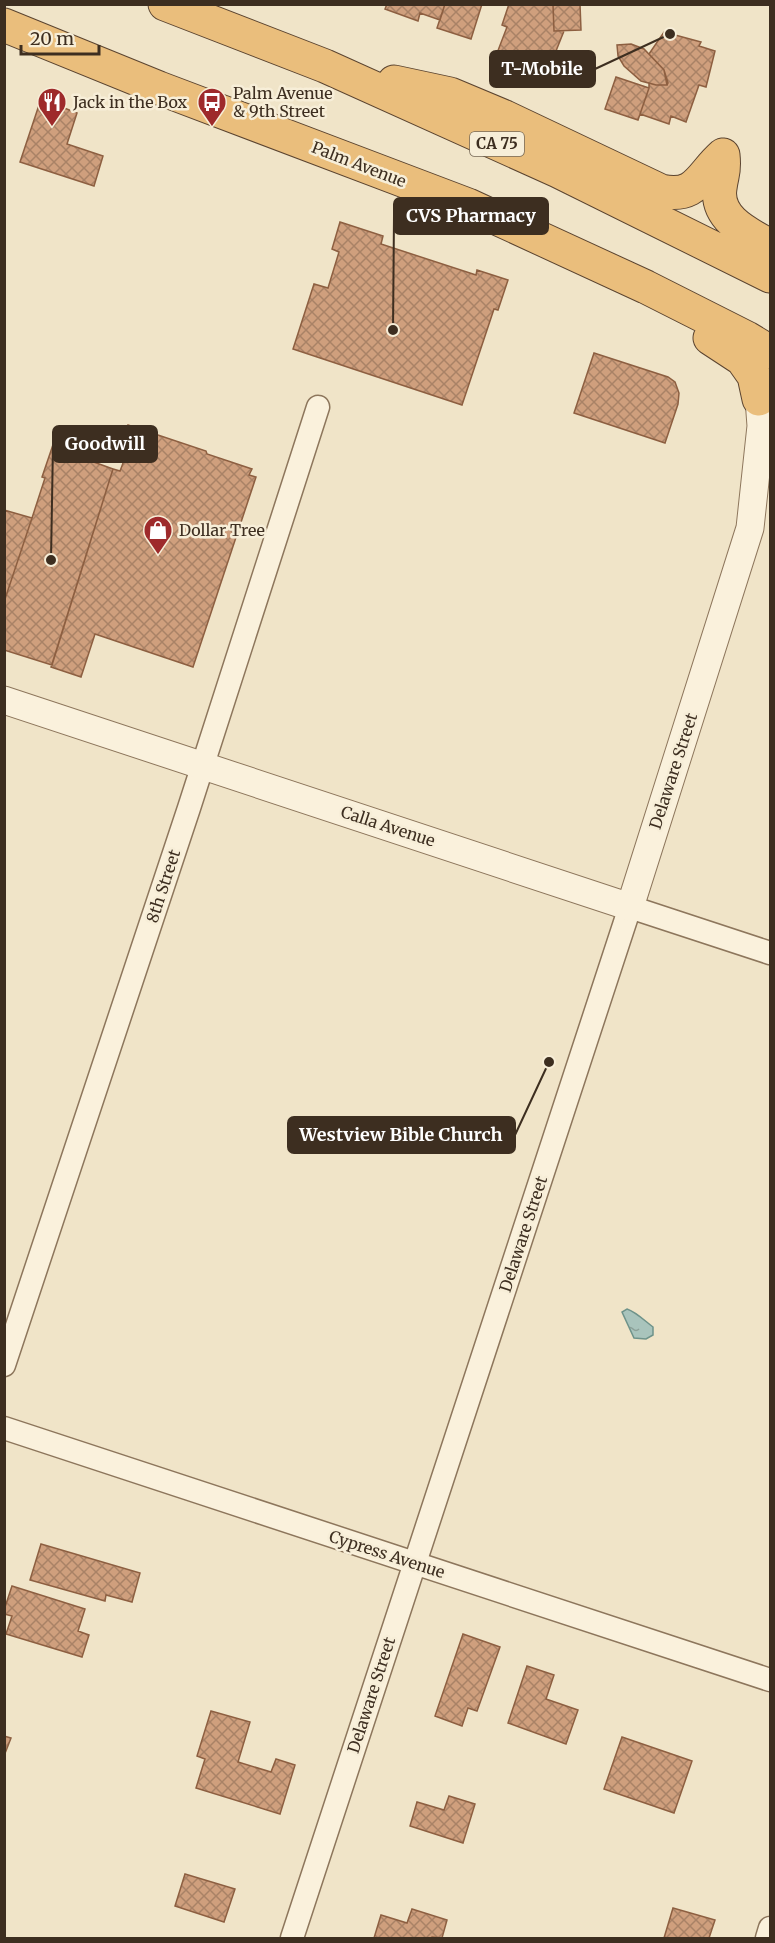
<svg xmlns="http://www.w3.org/2000/svg" width="775" height="1943" font-family="Merriweather,serif">
  <style>
    .water { fill: url(#water-ripples); stroke: #6f938a; stroke-width: 1.5 }
    .building { fill: url(#building-cross-hatch); stroke: #8d5f41; stroke-width: 1.5 }
    .lines { fill: none; stroke-linecap: round; stroke-linejoin: round }
    .minor-casing { stroke: #8d765c; stroke-width: 25 }
    .tertiary-casing { stroke: #8d765c; stroke-width: 29 }
    .trunk-casing { stroke: #5b4430; stroke-width: 35 }
    .minor { stroke: #faf1dc; stroke-width: 22 }
    .tertiary { stroke: #faf1dc; stroke-width: 27 }
    .trunk { stroke: #eabe7c; stroke-width: 33 }
    .labels { text-anchor: middle; stroke-width: 5; stroke-linejoin: round; paint-order: stroke }
    .shield { fill: #f7eed8; stroke: #756857; stroke-width: 1.5 }
    .shield-label { font-size: 15px; font-weight: bold; fill: #3d2e20 }
    .poi-label { font-size: 16px; fill: #3d2e20; stroke: #f7eed8; text-anchor: start }
    .street-label { font-size: 16px; fill: #3d2e20; stroke: #f7eed8 }
    .leader { fill: none; stroke: #3d2e20; stroke-width: 2 }
    .callout-dot { fill: #3d2e20; stroke: #f7eed8; stroke-width: 2 }
    .callout { fill: #3d2e20; stroke: #3d2e20; stroke-width: 2 }
    .callout-label { font-size: 18px; text-anchor: middle; font-weight: bold; fill: #fff }
  </style>
  <defs>
    <pattern id="water-ripples" width="26" height="14" patternUnits="userSpaceOnUse" patternTransform="scale(1.5)"><rect width="26" height="14" fill="#a9c4bc"/><path d="M2 4q2-2 4 0t4 0M15 11q2-2 4 0t4 0" fill="none" stroke="#8ba098"/></pattern>
    <pattern id="building-cross-hatch" width="8" height="8" patternUnits="userSpaceOnUse" patternTransform="scale(1.5)"><rect width="8" height="8" fill="#cf9f7d"/><path d="M0 0l8 8M0 8l8-8" fill="none" stroke="#a98266"/></pattern>
  </defs>
  <rect width="100%" height="100%" fill="#f0e4c8"/>
  <path class="water" d="M627,1309C636,1312 645,1321 653,1327V1335L646,1339L634,1338L622,1312Z"/>
  <path class="building" d="M387,4H445L440,20L420,13L418,21L385,9Z
    M445,4H482L471,39L437,28Z
    M509,4L553,5L554,31H564L554,56L575,61L568,81L548,76L545,85L509,72L511,67L494,61L507,27L502,25Z
    M580,4L581,30L554,31L553,4Z
    M664,32L701,42L699,46L715,51L706,87L699,85L686,122L671,116L669,124L640,114L649,88V83L656,85H667L668,83L664,70L649,54Z
    M631,44L644,49L664,70L667,85H656L641,81L624,66L618,56L617,45Z
    M616,77L649,88L638,120L605,109Z
    M41,99L77,113L67,144L103,156L94,186L20,162Z
    M340,222L383,236L381,244L476,275L477,270L508,280L498,310L494,309L462,405L293,349L314,284L328,288L339,252L332,249Z
    M594,353L668,377L675,382L679,393L678,404L665,443L574,413Z
    M128,425L206,451L207,454L252,469L249,475L256,477L193,667L95,634L81,677L51,667L113,469L120,471L125,458L118,455Z
    M56,436L96,450L91,461L113,469L52,665L4,650V602L32,518L45,478L42,477Z
    M4,510L32,518L4,602Z
    M41,1544L140,1573L132,1602L106,1595L105,1601L30,1580Z
    M12,1586L85,1609L78,1631L89,1635L82,1657L6,1634L12,1616L4,1614V1610Z
    M463,1634L500,1647L477,1711L468,1708L462,1726L435,1716Z
    M527,1666L554,1675L546,1699L578,1710L566,1744L508,1723Z
    M211,1711L250,1722L238,1762L271,1772L276,1759L295,1765L280,1814L196,1788L205,1759L197,1756Z
    M4,1736L11,1738L4,1756Z
    M622,1737L692,1761L674,1813L604,1789Z
    M449,1796L475,1804L463,1843L410,1826L417,1802L444,1810Z
    M185,1874L235,1889L224,1922L175,1906Z
    M673,1908L715,1920L709,1938H664Z
    M412,1909L447,1920L442,1938L432,1937L431,1938H374L381,1915L407,1923Z"/>
  <g class="lines">
    <g class="minor-casing">
      <path id="minor" d="M4,1365L189,808L318,407
        M4,1428L770,1680
        M292,1938L630,907L770,953
        M767,1938L770,1928"/>
    </g>
    <g class="tertiary-casing">
      <path id="tertiary" d="M4,700L630,907L750,528L761,426L759,399"/>
    </g>
    <g class="trunk-casing">
      <path id="trunk" d="M165,4L325,66L558,171L770,276
        M4,25L159,88L468,205L646,287L747,338L770,352
        M394,82L450,94L505,117L661,191C697,199 700,175 723,155
        M723,155C725,173 722,172 720,188C715,219 749,234 770,246
        M710,338L742,359L754,376L759,399"/>
    </g>
    <use href="#minor" class="minor"/>
    <use href="#tertiary" class="tertiary"/>
    <use href="#trunk" class="trunk"/>
  </g>
  <defs>
    <g id="restaurant-pin" transform="scale(1.5)"><path d="M0 17L-7.5 6A9.5 9.5 0 1 1 7.5 6Z" fill="#9e2a2b" stroke="#f7eed8"/><path d="M-5-6h1v4h1v-4h1v4h1v-4h1v5L-1.5 .5V6h-2V.5L-5-1ZM5-6V6H3V1.5H1.5Q1.5-4 5-6Z" fill="#fff"/></g>
    <g id="bus-pin" transform="scale(1.5)"><path d="M0 17L-7.5 6A9.5 9.5 0 1 1 7.5 6Z" fill="#9e2a2b" stroke="#f7eed8"/><path d="M-5-6H5V4H4V6H2V4H-2V6H-4V4H-5ZM-3.5-4V0h7V-4ZM-3.5 1.2v1.5H-2V1.2ZM2 1.2v1.5H3.5V1.2Z" fill="#fff"/></g>
    <g id="shop-pin" transform="scale(1.5)"><path d="M0 17L-7.5 6A9.5 9.5 0 1 1 7.5 6Z" fill="#9e2a2b" stroke="#f7eed8"/><path d="M-5-2.5h2.3a2.7 3.5 0 0 1 5.4 0H5L5.5 6h-11ZM-1.5-2.5h3a1.5 2.3 0 0 0-3 0Z" fill="#fff"/></g>
  </defs>
  <g fill-rule="evenodd">
    <use href="#restaurant-pin" x="52" y="102"/>
    <use href="#bus-pin" x="212" y="102"/>
    <use href="#shop-pin" x="158" y="530"/>
  </g>
  <g class="labels">
    <rect class="shield" x="470" y="132" width="54" height="24" rx="4.5"/>
    <g class="shield-label">
      <text x="497" y="149">CA 75</text>
    </g>
    <g class="poi-label">
      <text x="233" y="99">Palm Avenue<tspan x="233" dy="18">&amp; 9th Street</tspan></text>
      <text x="73" y="108">Jack in the Box</text>
      <text x="179" y="536">Dollar Tree</text>
    </g>
    <g class="street-label">
      <text transform="translate(359 164) rotate(21)" y="6">Palm Avenue</text>
      <text transform="translate(673 771) rotate(-72)" y="6">Delaware Street</text>
      <text transform="translate(388 826) rotate(18)" y="6">Calla Avenue</text>
      <text transform="translate(163 886) rotate(-72)" y="6">8th Street</text>
      <text transform="translate(523 1234) rotate(-72)" y="6">Delaware Street</text>
      <text transform="translate(387 1554) rotate(18)" y="6">Cypress Avenue</text>
      <text transform="translate(371 1695) rotate(-72)" y="6">Delaware Street</text>
    </g>
  </g>
  <path class="leader" d="M670 34L595 69M393 330L394 216M51 560L53 444M549 1062L515 1135"/>
  <g class="callout-dot">
    <circle cx="670" cy="34" r="6"/>
    <circle cx="393" cy="330" r="6"/>
    <circle cx="51" cy="560" r="6"/>
    <circle cx="549" cy="1062" r="6"/>
  </g>
  <g class="callout">
    <rect x="490" y="51" width="105" height="36" rx="6"/>
    <rect x="394" y="198" width="154" height="36" rx="6"/>
    <rect x="53" y="426" width="104" height="36" rx="6"/>
    <rect x="288" y="1117" width="227" height="36" rx="6"/>
  </g>
  <g class="callout-label">
    <text x="542" y="75">T-Mobile</text>
    <text x="471" y="222">CVS Pharmacy</text>
    <text x="105" y="450">Goodwill</text>
    <text x="401" y="1141">Westview Bible Church</text>
  </g>
  <rect width="775" height="1943" fill="none" stroke="#3d2e20" stroke-width="12"/>
  <path d="M21 45v9h78v-9" fill="none" stroke="#3d2e20" stroke-width="3"/>
  <text x="30" y="45" font-size="18" fill="#3d2e20" stroke="#f7eed8" stroke-width="4.5" paint-order="stroke">20 m</text>
</svg>
